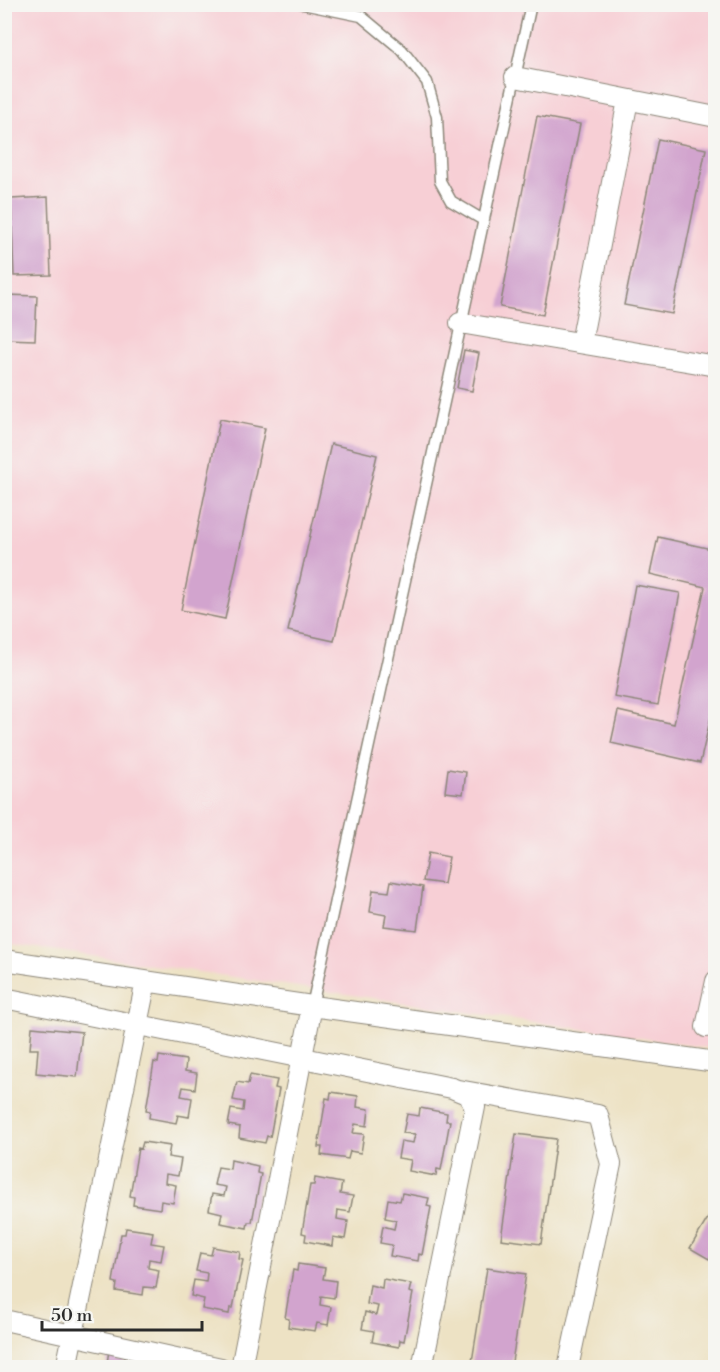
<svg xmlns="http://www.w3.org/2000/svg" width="720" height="1372" font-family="'Libre Bodoni',serif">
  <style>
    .built { fill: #f7cfd5 }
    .building { fill: #d2a4ce }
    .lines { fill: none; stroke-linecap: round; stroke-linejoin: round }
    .lane-casing { stroke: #8c8678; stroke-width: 13 }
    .street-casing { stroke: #8c8678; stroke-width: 22 }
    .lane { stroke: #fff; stroke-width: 10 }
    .street { stroke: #fff; stroke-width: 20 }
  </style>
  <rect width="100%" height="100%" fill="#f6f6f2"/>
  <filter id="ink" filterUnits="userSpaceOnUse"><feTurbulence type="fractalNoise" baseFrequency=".0167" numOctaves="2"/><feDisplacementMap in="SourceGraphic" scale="12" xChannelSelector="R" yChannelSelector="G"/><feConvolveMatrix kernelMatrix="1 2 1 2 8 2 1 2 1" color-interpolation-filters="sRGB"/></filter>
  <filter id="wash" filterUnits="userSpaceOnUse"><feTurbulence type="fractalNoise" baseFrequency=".008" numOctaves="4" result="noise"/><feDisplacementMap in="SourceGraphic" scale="24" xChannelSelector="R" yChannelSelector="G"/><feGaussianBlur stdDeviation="1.35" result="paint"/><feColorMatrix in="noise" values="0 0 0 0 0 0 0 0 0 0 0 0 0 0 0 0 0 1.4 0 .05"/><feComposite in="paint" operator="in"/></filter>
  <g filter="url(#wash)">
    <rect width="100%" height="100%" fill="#ede2c4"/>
    <path class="built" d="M4,5H715V1049L5,943Z"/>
    <g id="blocks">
      <path class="building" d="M537,116L580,124L543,315L500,307Z
        M658,139L706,149L672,314L624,305Z
        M48,197L51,275L14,276L11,199Z
        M5,295L37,296L35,340L5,339Z
        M464,350L479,353L472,391L457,388Z
        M220,419L265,428L225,619L181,610Z
        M331,444L377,455L334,641L288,631Z
        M658,537L716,550V695L700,763L611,743L618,711L674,724L705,587L650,574Z
        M635,585L680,593L658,705L614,697Z
        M448,769L466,772L463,794L445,792Z
        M428,853L449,857L444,884L423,881Z
        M391,881L423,887L417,930L384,926L386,915L370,912L373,890L389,892Z
        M32,1027L82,1032L77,1077L36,1073L38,1049H30Z
        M159,1056L186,1060L185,1071L197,1073L195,1089L183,1087L181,1096L192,1098L189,1117L178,1115L176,1123L149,1118L150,1111L146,1110L154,1062L158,1063Z
        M250,1075L277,1080L275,1088L279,1089L270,1137L267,1136L265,1143L239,1138L240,1127L228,1125L231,1109L243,1111L244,1102L233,1100L237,1082L248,1084Z
        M331,1092L358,1096L357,1107L369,1109L367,1126L355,1124L353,1133L364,1134L361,1153L350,1151L348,1159L321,1155L322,1147H318L326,1098L330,1099Z
        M420,1108L447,1113L446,1121H450L441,1170L437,1169L436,1176L409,1171L411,1160L398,1158L401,1141L413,1143L415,1134L403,1133L407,1114L419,1116Z
        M516,1134L556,1139L541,1244L501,1239Z
        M143,1142L170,1146L168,1157L181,1159L178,1176L166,1174L165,1183L176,1185L173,1203L161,1201L160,1209L133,1205L134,1197L130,1196L138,1148L141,1149Z
        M231,1160L258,1166L257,1173L261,1174L252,1222H248L247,1228L220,1223L222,1213L209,1210L212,1194L224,1196L226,1187L214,1185L218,1167L230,1169Z
        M315,1178L342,1183L340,1194L353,1196L350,1212L338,1210L337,1219L348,1221L345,1239L333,1237L332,1246L305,1241L306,1234L302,1233L310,1185H314Z
        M402,1193L429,1198L427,1206L431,1207L422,1255L419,1254L418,1261L390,1256L392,1245L380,1243L383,1226L394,1229L396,1220L385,1218L388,1199L400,1201Z
        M708,1218L716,1222V1248L709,1259L690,1248Z
        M126,1228L153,1232L151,1243L164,1245L161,1261L149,1259L148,1268L159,1270L156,1288L144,1287L143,1295L116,1291L117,1283L113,1282L121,1234H125Z
        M213,1247L240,1252L239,1259L243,1260L233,1308H230L229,1314L202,1309L204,1299L191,1296L194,1280L206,1282L207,1273L196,1271L200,1253L211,1255Z
        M298,1264L325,1268L323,1279L336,1281L334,1298L321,1296L320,1305L331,1307L328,1325L317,1323L315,1331L288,1327L289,1319L285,1318L293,1270L297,1271Z
        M487,1268L526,1274L511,1368H471Z
        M383,1279L411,1284L409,1292L413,1293L404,1341L400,1340L399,1347L372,1342L374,1331L362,1329L365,1312L376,1315L378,1306L367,1304L370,1285L382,1288Z
        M109,1351L126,1354L124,1362L134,1364V1368H106Z"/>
    </g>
  </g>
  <g filter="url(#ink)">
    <use href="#blocks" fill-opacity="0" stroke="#8c8678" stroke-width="1.5"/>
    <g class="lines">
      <g class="lane-casing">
        <path id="lane" d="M303,4L361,16L402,50L427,82L437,117L440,181L451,201L483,220
          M312,1006L531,4"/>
      </g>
      <g class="street-casing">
        <path id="street" d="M515,77L716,117
          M460,323L716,366
          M581,343L628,100
          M4,960L312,1006L716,1062
          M4,998L452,1088L469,1095L475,1107L422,1368
          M706,1027L716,981
          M458,1090L598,1115L611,1164L568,1368
          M4,1320L221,1368
          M66,1368L146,981
          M241,1368L312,1006"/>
      </g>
      <use href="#lane" class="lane"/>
      <use href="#street" class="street"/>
    </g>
  </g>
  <rect width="720" height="1372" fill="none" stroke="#f6f6f2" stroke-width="24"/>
  <path d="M42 1321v9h160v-9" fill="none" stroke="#2b2b2b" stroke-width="3"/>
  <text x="51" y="1321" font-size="18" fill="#2b2b2b" stroke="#f6f6f2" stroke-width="4.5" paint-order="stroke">50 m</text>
</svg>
